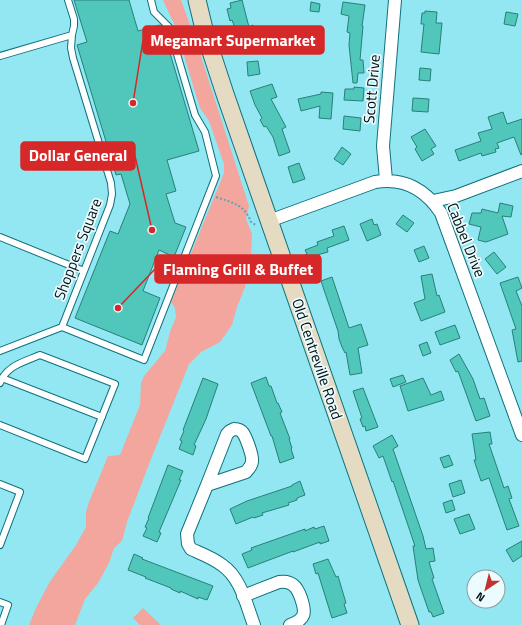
<svg xmlns="http://www.w3.org/2000/svg" width="522" height="625" font-family="'Titillium Web',sans-serif">
  <style>
    .green { fill: #f3a69d }
    .building { fill: #51c7bb; stroke: #288078 }
    .lines { fill: none; stroke-linecap: round; stroke-linejoin: round }
    .lane-casing { stroke: #0f717c; stroke-width: 8 }
    .street-casing { stroke: #0f717c; stroke-width: 14 }
    .secondary-casing { stroke: #0f717c; stroke-width: 19 }
    .path { stroke: #65a3ac; stroke-width: 2; stroke-dasharray: 2 2; stroke-linecap: butt }
    .lane { stroke: #fff; stroke-width: 6 }
    .street { stroke: #fff; stroke-width: 12 }
    .secondary { stroke: #e5dbc2; stroke-width: 17 }
    .labels { text-anchor: middle; stroke-width: 3.5; stroke-linejoin: round; paint-order: stroke }
    .street-label { font-size: 15px; fill: #001013; stroke: #ecfbfd }
    .leader { fill: none; stroke: #d62828; stroke-width: 1.5 }
    .callout-dot { fill: #d62828; stroke: #ecfbfd; stroke-width: 1.5 }
    .callout { fill: #d62828; stroke: #d62828; stroke-width: 1.5 }
    .callout-label { font-size: 16px; text-anchor: middle; font-weight: bold; fill: #fff }
  </style>
  <rect width="100%" height="100%" fill="#93e7f2"/>
  <path class="green" d="M163,0H181L196,41L249,206L246,219L252,234L251,261L245,287L237,307L232,325L220,342L201,352L189,364L149,464L127,522L122,541L114,548L109,563L98,583L85,599L75,625H29L36,608L49,583L76,545L86,527V512L89,502L108,456L120,455L140,405L141,383L144,376L165,351L170,332L176,317L175,308L171,302L224,173V164L209,121L200,108L175,26Z
    M143,608L161,625H140L133,618Z"/>
  <path class="building" d="M74,0H129L138,31L160,25L162,26L199,151L167,160L176,191L166,194L175,223L186,227L174,257L159,250L143,291L160,298L142,345L75,318L110,231L118,234L130,204L121,174L116,175L77,45L87,42Z
    M242,0L249,27L253,25L259,43L243,48L239,35L238,36L232,20L230,21L227,9L231,8L230,3Z
    M311,2L320,4L319,12L310,11Z
    M343,2L365,5L362,26H363L360,60H363L364,73H358L357,83H353L349,45L350,33L347,32L349,16L341,14Z
    M425,11L437,12L436,23H442L439,54L421,52L424,24H421L422,13H425Z
    M506,12L518,14L515,26L504,24Z
    M258,61L260,74L248,76L247,62Z
    M420,68L431,69L430,81L419,80Z
    M272,84L277,97L271,99L286,127L282,129L290,152L279,156L273,137L266,126L264,127L260,120L262,118L255,105L250,91Z
    M354,87L364,88L363,101L344,100L345,89H354Z
    M321,92L333,93L331,119L319,118L320,106L301,111L298,99L321,94Z
    M413,98L429,99L428,112L412,111Z
    M503,112L507,124L522,119V154L521,155L514,137L497,143L499,148L495,149L496,152L482,156L481,153L459,161L455,150L481,141L478,133L492,129L488,117Z
    M344,116L361,118L360,131L343,129Z
    M425,129L436,146L431,149L434,154L422,161L415,149L417,147L411,137Z
    M342,147L351,154L343,165L334,159Z
    M299,163L305,179L293,183L288,167Z
    M500,203L513,206L511,217L502,216L508,234L486,242L478,240L481,227L469,224L472,213H481L482,209L498,213Z
    M403,215L414,223L407,232L396,224Z
    M372,219L374,225L377,224L381,235L367,241L360,224Z
    M344,226L349,240L327,248L328,252L317,255L320,264L309,268L305,255L307,254L305,250L318,245L317,242L334,236L332,230Z
    M424,246L429,258L419,262L414,250Z
    M494,252L506,267L497,274L485,259Z
    M432,274L437,296L439,295L445,312L421,321L414,303L425,299L421,276Z
    M332,277L349,328L361,324L368,345L358,348L362,373L350,375L346,352L345,353L342,347L339,339L338,331L321,281Z
    M518,277L522,288L516,291L522,306V361L518,362L512,330L516,329L500,283Z
    M455,325L460,338L440,345L435,332Z
    M427,342L431,353L423,356L419,345Z
    M459,354L473,379L480,399L484,398L490,416L476,421L458,371L456,372L450,360Z
    M403,375L406,382L393,387L390,379Z
    M266,377L269,386H271L277,403H278L282,412L280,413L290,439H289L292,448L291,449L294,458L280,463L272,436H271L251,383Z
    M203,378L218,384L206,419L194,445L196,446L193,455L179,449L182,441L180,440L184,431L183,430Z
    M423,378L431,395L441,391L444,400L408,411L400,386Z
    M363,388L378,427L366,431L365,426L363,427L360,419L362,418L353,391Z
    M490,432L492,444H489L504,488L508,486L512,498L509,499L519,526L507,530L489,478L481,481L474,460H476L472,434Z
    M392,435L398,446L393,449L423,536L426,549L433,548L435,561L429,562L434,578L432,579L444,613L433,617L431,612H429L418,580L413,546H415L393,481L392,482L383,456L379,458L373,446Z
    M449,455L453,465L444,468L440,458Z
    M168,465L183,471L179,480H181L159,532L161,533L157,542L143,536L147,528L145,527L149,518H148Z
    M461,480L465,493L453,497L449,484Z
    M300,481L305,495L297,498V500L288,503L289,505L262,513L263,515L254,518L253,517L236,524L230,509L247,501L292,486V485Z
    M452,500L455,510L446,513L443,503Z
    M469,514L475,529L460,534L454,519Z
    M324,526L329,541L320,544V542L293,552V551L248,568L242,554L252,550L251,548L305,529V531L314,527L315,529Z
    M522,541V556L513,562L506,550Z
    M134,554L143,558L142,559L213,586L207,600L198,597V599L180,591V593L171,589V588L145,578L146,577L128,570Z
    M328,559L336,577L338,576L346,603L344,604L347,613L332,618L318,573L316,574L313,564Z"/>
  <g class="lines">
    <g class="lane-casing">
      <path id="lane" d="M0,56L72,35
        M0,237L84,271
        M62,327L144,360L216,176L205,132L195,115L169,27L154,12L151,0
        M0,351L62,327L110,205L112,194L111,183L73,58L71,48L72,35L74,26V19L68,0
        M2,378L102,417
        M0,383C7,365 24,362 40,355L115,384L85,459L0,425
        M0,484L20,492L0,545
        M0,602L8,605L1,625"/>
    </g>
    <g class="street-casing">
      <path id="street" d="M386,180L383,146L395,0
        M433,201L456,196L522,171
        M269,221L375,182C404,177 426,190 441,213L522,435
        M234,429C237,429 241,430 243,433C246,437 253,456 252,461C252,466 249,468 246,472L207,485L227,434L230,431Z
        M207,485L187,534L188,544L191,549C202,554 213,558 222,565C241,578 246,604 254,625
        M243,596L279,582C292,580 297,587 301,598C306,613 306,619 290,625"/>
    </g>
    <g class="secondary-casing">
      <path id="secondary" d="M197,0L205,33L225,94L410,625"/>
    </g>
    <path class="path" d="M216,197C233,203 244,204 251,222L256,225"/>
    <use href="#lane" class="lane"/>
    <use href="#street" class="street"/>
    <use href="#secondary" class="secondary"/>
  </g>
  <g class="labels">
    <g class="street-label">
      <text transform="translate(372 89) rotate(-85)" y="5">Scott Drive</text>
      <text transform="translate(466 240) rotate(68)" y="5">Cabbel Drive</text>
      <text transform="translate(78 249) rotate(-69)" y="5">Shoppers Square</text>
      <text transform="translate(317 359) rotate(71)" y="5">Old Centreville Road</text>
    </g>
  </g>
  <path class="leader" d="M133 103L143 40M152 230L135 156M118 308L155 269"/>
  <g class="callout-dot">
    <circle cx="133" cy="103" r="4"/>
    <circle cx="152" cy="230" r="4"/>
    <circle cx="118" cy="308" r="4"/>
  </g>
  <g class="callout">
    <rect x="143" y="26" width="181" height="28" rx="4"/>
    <rect x="21" y="142" width="114" height="28" rx="4"/>
    <rect x="155" y="255" width="166" height="28" rx="4"/>
  </g>
  <g class="callout-label">
    <text x="233" y="46">Megamart Supermarket</text>
    <text x="78" y="161">Dollar General</text>
    <text x="238" y="275">Flaming Grill &amp; Buffet</text>
  </g>
  <g transform="translate(486 589) rotate(215)"><circle r="19" fill="#ecfbfd" stroke="#8e9d9f"/>
  <path d="M0-3L7 15L0 10L-7 15Z" fill="#c13330"/>
  <text y="-6" font-size="11" font-weight="bold" text-anchor="middle" fill="#001013">N</text>
  </g>
</svg>
